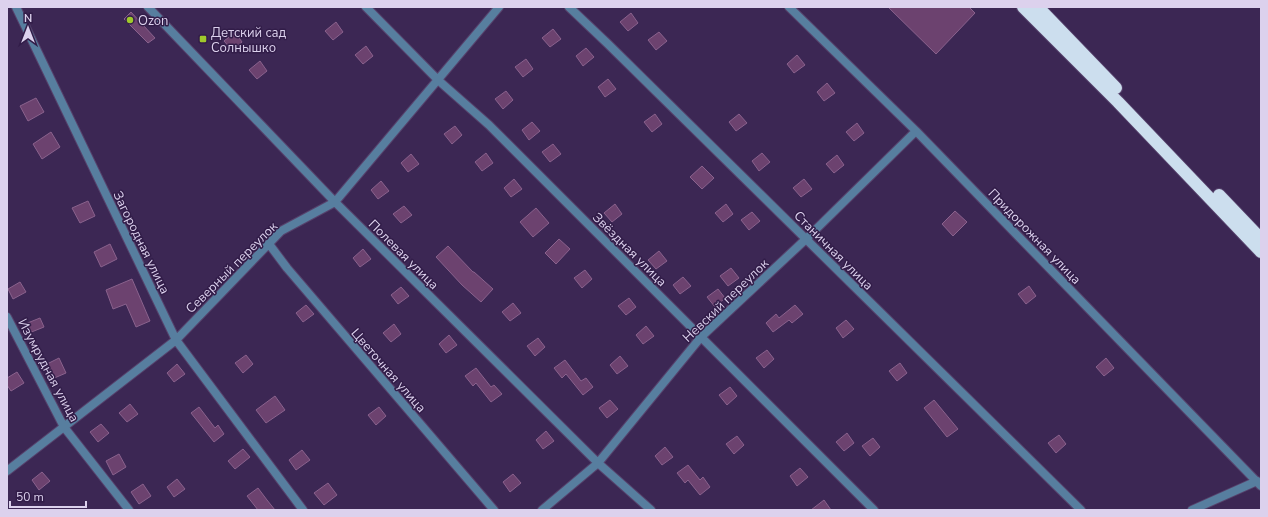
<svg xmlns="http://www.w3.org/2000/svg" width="1268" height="517" font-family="'Nunito Sans',sans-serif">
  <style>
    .building { fill: #6c426f; stroke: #8a628d }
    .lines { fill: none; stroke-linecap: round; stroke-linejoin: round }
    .street-casing { stroke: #56426c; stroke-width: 10 }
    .highway-casing { stroke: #56426c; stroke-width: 14 }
    .street { stroke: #577e9f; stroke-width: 8 }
    .highway { stroke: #ccdeee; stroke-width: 12 }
    .poi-dot { fill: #a0c92c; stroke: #321d49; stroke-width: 1.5 }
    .labels { text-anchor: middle; stroke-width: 3; stroke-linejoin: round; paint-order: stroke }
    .poi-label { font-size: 13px; fill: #dcd1ed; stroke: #321d49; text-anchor: start }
    .street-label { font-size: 13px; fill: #dcd1ed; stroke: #321d49 }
  </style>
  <rect width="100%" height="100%" fill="#3c2754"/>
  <path class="building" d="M888,7H969L975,13L936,54Z
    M131,12L155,38L148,43L124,19Z
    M631,13L638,23L628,31L620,22Z
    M336,22L343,32L333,40L325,31Z
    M553,29L561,39L550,47L542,38Z
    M235,32L242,42L232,50L224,41Z
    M659,32L667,41L656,50L648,40Z
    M366,46L373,56L363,64L355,55Z
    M586,48L594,57L583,66L576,56Z
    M797,55L805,65L794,73L787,64Z
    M526,59L533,69L523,77L515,67Z
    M260,61L267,71L257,79L249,70Z
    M608,79L616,89L605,97L598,87Z
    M827,83L835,93L824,101L817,92Z
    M506,91L513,100L503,109L495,99Z
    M36,98L44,112L28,121L20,106Z
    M655,114L662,124L652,132L644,122Z
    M739,114L747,123L736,131L729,122Z
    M532,122L540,131L529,140L522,130Z
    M857,123L864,133L854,141L846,132Z
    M455,126L462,135L452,144L444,134Z
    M51,132L60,147L42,159L33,144Z
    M553,144L561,154L550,162L542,152Z
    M486,153L493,163L482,171L475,162Z
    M762,153L770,162L759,171L752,161Z
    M411,154L419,164L408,172L401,163Z
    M837,155L844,165L834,173L826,164Z
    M702,166L714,178L702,189L690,177Z
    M514,179L522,189L511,197L504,188Z
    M804,179L812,189L801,197L793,188Z
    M381,181L389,191L378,199L371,190Z
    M88,201L95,216L80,223L72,208Z
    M615,204L622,214L612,222L604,213Z
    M726,204L733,214L723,222L715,213Z
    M404,206L412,215L401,223L393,214Z
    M536,208L549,223L533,237L520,222Z
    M955,211L967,222L953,236L942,224Z
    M752,212L760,221L749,230L741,220Z
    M559,239L570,249L556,264L545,253Z
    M110,244L117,259L101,267L94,252Z
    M448,246L473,272H474L493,289L481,302L462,285L436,257Z
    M363,249L371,259L360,267L353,258Z
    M659,251L667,261L656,269L648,260Z
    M731,268L739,278L728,286L720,276Z
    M585,270L592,279L582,288L574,278Z
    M683,277L691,286L680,294L673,285Z
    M132,279L150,321L136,327L126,304L113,309L106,290Z
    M20,282L26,292L13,299L8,289Z
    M1029,286L1036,296L1026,304L1018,294Z
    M401,287L409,296L398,304L391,295Z
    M718,289L725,298L715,307L707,297Z
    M629,298L636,307L626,315L618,306Z
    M513,303L521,313L510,321L502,312Z
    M306,305L314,314L303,322L296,313Z
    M795,305L803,314L792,323L789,320L773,332L766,323L776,314L779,318Z
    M40,318L44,327L29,333L25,324Z
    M846,320L854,329L843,338L836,328Z
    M394,324L401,334L391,342L383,333Z
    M646,326L654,336L643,344L636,335Z
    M449,335L457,345L446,353L439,344Z
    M538,338L545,347L535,356L527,346Z
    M767,350L774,359L764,368L756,358Z
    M246,355L253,364L243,373L235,363Z
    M620,356L628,366L617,374L610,365Z
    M59,358L66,373L52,379L45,365Z
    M1106,358L1114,368L1104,376L1096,367Z
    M565,360L581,381L586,378L593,387L583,395L566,374L562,378L554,368Z
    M900,363L907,373L897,381L889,371Z
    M177,364L185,374L174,382L167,373Z
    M476,368L491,387L494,385L502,394L491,402L476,383L473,386L465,376Z
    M17,372L24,383L11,391L7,385V378Z
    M730,387L737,396L727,405L719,395Z
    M275,396L285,410L266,423L256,410Z
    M610,400L618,409L607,418L599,408Z
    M934,400L958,429L947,437L924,408Z
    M130,404L138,414L127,422L119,413Z
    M199,407L215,428L218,425L224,434L214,442L191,413Z
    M379,407L386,416L376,425L368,415Z
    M101,424L109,433L98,442L90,432Z
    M546,431L554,441L543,449L536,440Z
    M847,433L854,443L844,451L836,442Z
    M1059,435L1066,444L1056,453L1048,443Z
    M737,436L744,445L734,454L726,444Z
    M873,438L880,447L870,456L862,446Z
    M665,447L673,457L662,465L655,456Z
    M243,449L250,457L235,469L228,461Z
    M302,450L310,460L296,470L289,460Z
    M119,454L126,467L113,475L106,461Z
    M688,465L700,480L703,477L710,487L700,495L688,480L685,483L677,473Z
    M800,468L808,477L797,486L790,476Z
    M42,472L50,481L39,490L32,480Z
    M513,474L521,483L510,492L503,482Z
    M177,479L185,489L174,497L167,487Z
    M328,483L337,495L324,505L314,493Z
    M143,484L151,496L139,504L131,492Z
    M258,488L267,500L275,510H258L247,496Z
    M824,500L831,510H811Z"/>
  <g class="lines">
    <g class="street-casing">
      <path id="street" d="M16,7L176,340L303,510
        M148,7L335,202L598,463L651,510
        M366,7L438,80L489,125L874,510
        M569,7L608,44L1081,510
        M789,7L916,131L1261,486
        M269,244L287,268L494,510
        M7,317L64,427L129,510
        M7,471L176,340L281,231L335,202L499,7
        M542,510L598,463L701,337L806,239L916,131
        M1192,510L1257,481"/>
    </g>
    <g class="highway-casing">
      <path id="highway" d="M1023,7L1118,102L1261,252
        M1038,7L1116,88
        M1219,195L1261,239"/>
    </g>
    <use href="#street" class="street"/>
    <use href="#highway" class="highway"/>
  </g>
  <g class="poi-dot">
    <circle cx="130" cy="20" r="4"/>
    <rect x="199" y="35" width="8" height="8" rx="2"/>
  </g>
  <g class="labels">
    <g class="poi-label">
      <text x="138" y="25">Ozon</text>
      <text x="211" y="37">Детский сад<tspan x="211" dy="15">Солнышко</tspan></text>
    </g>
    <g class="street-label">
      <text transform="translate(1035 236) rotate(46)" y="5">Придорожная улица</text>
      <text transform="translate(142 242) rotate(64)" y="5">Загородная улица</text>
      <text transform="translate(630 249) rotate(45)" y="5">Звёздная улица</text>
      <text transform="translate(834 250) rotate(45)" y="5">Станичная улица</text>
      <text transform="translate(404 254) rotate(45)" y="5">Полевая улица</text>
      <text transform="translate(231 267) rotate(-45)" y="5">Северный переулок</text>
      <text transform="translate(725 300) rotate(-44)" y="5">Невский переулок</text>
      <text transform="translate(49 370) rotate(62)" y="5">Изумрудная улица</text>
      <text transform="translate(389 370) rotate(49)" y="5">Цветочная улица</text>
    </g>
  </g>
  <rect width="1268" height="517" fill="none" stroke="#dcd1ed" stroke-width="16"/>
  <g transform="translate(28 28)" stroke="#321d49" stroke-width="3" paint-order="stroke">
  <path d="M0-3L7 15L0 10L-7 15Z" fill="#dcd1ed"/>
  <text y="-6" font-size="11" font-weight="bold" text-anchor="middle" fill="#dcd1ed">N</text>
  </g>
  <path d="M10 501v6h76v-6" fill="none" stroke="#dcd1ed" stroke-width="2"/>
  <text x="16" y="501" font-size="12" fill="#dcd1ed" stroke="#321d49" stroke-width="3" paint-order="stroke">50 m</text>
</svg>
